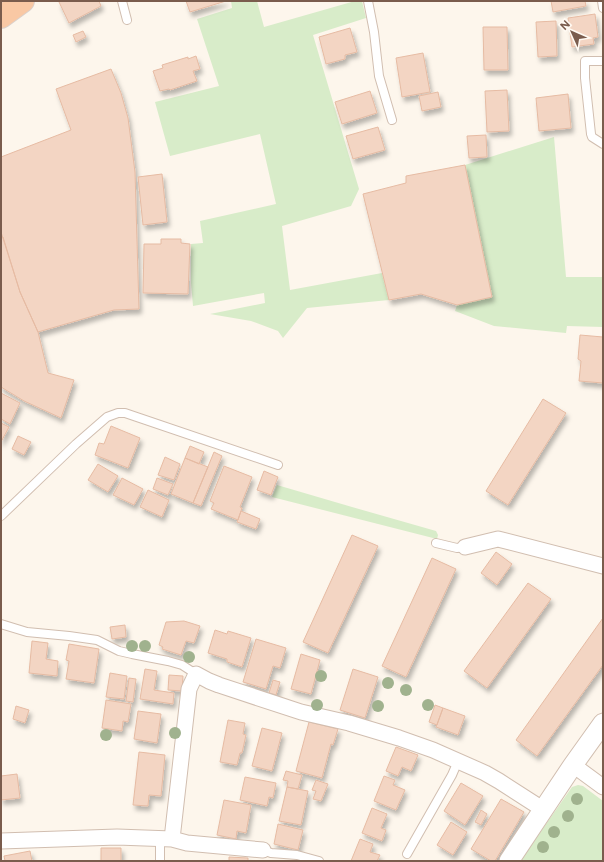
<svg xmlns="http://www.w3.org/2000/svg" width="604" height="862" font-family="Figtree,sans-serif">
  <style>
    .green { fill: #d8ecc9 }
    .building { fill: #f3d5c3; stroke: #e6bba3; filter: url(#shadow) }
    .lines { fill: none; stroke-linecap: round; stroke-linejoin: round }
    .service-casing { stroke: #d1beb0; stroke-width: 10 }
    .minor-casing { stroke: #d1beb0; stroke-width: 17 }
    .tertiary-casing { stroke: #d1beb0; stroke-width: 21 }
    .trunk-casing { stroke: #dad1cd; stroke-width: 24 }
    .service { stroke: #fff; stroke-width: 8 }
    .minor { stroke: #fff; stroke-width: 15 }
    .tertiary { stroke: #fff; stroke-width: 19 }
    .trunk { stroke: #f9c8a4; stroke-width: 22 }
    .tree { fill: #a0b28e }
  </style>
  <defs>
    <filter id="shadow"><feDropShadow dx="2.5" dy="4.5" stdDeviation="2" flood-color="#0004"/></filter>
  </defs>
  <rect width="100%" height="100%" fill="#fdf6ec"/>
  <path class="green" d="M231,1H257L264,27L355,1H362L366,18L313,35L359,189L351,206L282,226L290,290L382,273L389,300L307,308L283,338L278,331L251,321L210,314L265,303L264,293L193,306L191,283V244L203,243L200,221L276,204L260,134L170,156L155,102L219,86L197,19L232,8Z
    M554,137L566,277H603V327L567,326L566,333L494,326L455,311L457,305L492,297L465,165Z
    M277,485L352,507L436,531L438,535L437,539L272,497Z
    M578,785L583,786L603,801V861H520L572,787Z"/>
  <path class="building" d="M61,1H99L101,6L69,23L59,2Z
    M186,1H226L190,12Z
    M551,1H585L586,6L553,12Z
    M595,14L598,37L593,38L594,44L572,47L568,18Z
    M556,21L557,56L538,57L536,22Z
    M483,27H507L508,70H484Z
    M350,28L357,52L345,55V59L326,64L319,37Z
    M83,31L86,37L76,42L73,35Z
    M423,53L430,92L402,97L396,58Z
    M196,56L200,69L193,71L197,81L170,90L169,89L160,91L153,71L163,68L162,65L188,57V59Z
    M111,69L121,93L128,118L135,172L139,309L114,310L38,332L20,292L1,232V157L71,130L56,89Z
    M507,90L509,131L487,132L485,91Z
    M370,91L377,113L342,124L335,102Z
    M438,92L441,107L422,111L419,96Z
    M568,94L571,128L539,131L536,98Z
    M378,127L385,150L353,159L346,136Z
    M486,135L487,157L469,158L467,136Z
    M465,165L492,297L457,305L421,294L389,300L363,194L406,183V176Z
    M162,174L167,222L143,225L138,177Z
    M3,237L20,292L38,332L48,373L74,380L61,418L24,401L1,387V238Z
    M161,239H181V243L190,244L188,294L143,293L144,244H161Z
    M580,335L603,337V383L579,381L581,361L578,359Z
    M1,393L20,403L10,424L1,419Z
    M543,399L566,413L508,505L486,491Z
    M1,423L9,427L1,442Z
    M111,426L140,438L128,468L95,455L99,443L104,444Z
    M18,436L31,442L24,455L12,449Z
    M190,446L204,452L199,464L185,458Z
    M214,452L222,456L201,506L193,503Z
    M165,457L180,464L174,480L158,475Z
    M185,458L208,467L193,503L171,494Z
    M98,464L118,476L108,492L88,480Z
    M224,466L252,477L240,507L242,508L238,520L211,509L214,503L210,501Z
    M264,471L278,477L271,495L257,490Z
    M122,478L143,489L134,505L113,495Z
    M157,478L173,484L168,495L153,489Z
    M148,490L169,500L162,517L140,507Z
    M241,511L260,519L256,529L237,522Z
    M352,535L378,546L328,653L303,642Z
    M496,552L512,564L497,585L481,573Z
    M432,558L456,569L406,677L382,666Z
    M528,583L551,599L487,688L464,671Z
    M603,618V665L537,756L516,740Z
    M184,621L200,626L194,643L186,641L181,655L162,649L163,647L159,645L166,622Z
    M125,625L126,637L112,639L110,627Z
    M215,630L227,634L228,631L251,638L242,667L227,662V659L208,653Z
    M256,639L286,648L280,668L273,666L266,689L243,682Z
    M32,641L48,643L46,659L58,661L57,676L29,673Z
    M69,644L99,649L94,683L66,679L69,661L66,660Z
    M301,654L320,660L311,694L291,689Z
    M145,669L157,671L154,690L174,693L173,704L140,699Z
    M353,669L378,677L365,718L340,710Z
    M110,673L127,676L124,699L106,697Z
    M169,675L183,676L182,691L168,690Z
    M129,678L136,679L133,702L126,701Z
    M273,680L280,682L276,695L269,693Z
    M106,700L131,704L128,722L123,721L122,731L102,728Z
    M435,705L443,708L437,725L429,722Z
    M16,706L29,710L25,723L13,719Z
    M443,708L465,716L458,735L436,727Z
    M138,711L161,714L157,743L134,739Z
    M228,720L245,723L243,734L246,735L242,753H240L237,765L220,762Z
    M309,722L338,729L333,745L331,744L322,778L296,771Z
    M262,728L282,733L272,771L252,766Z
    M396,747L418,755L411,771L402,767L398,776L386,771Z
    M139,752L165,755L161,796L149,795L148,806L133,805Z
    M286,771L302,775L298,789L287,787L288,781L283,780Z
    M17,774L20,798L1,800V776Z
    M384,776L395,780L393,785L405,790L396,810L374,801Z
    M245,777L276,783L273,798L269,797L267,806L240,800Z
    M316,780L328,784L321,801L313,799L316,791L312,790Z
    M461,783L483,796L465,825L444,811Z
    M287,787L308,791L301,825L279,821Z
    M501,799L524,812L495,861H491L471,849Z
    M224,800L251,805L246,833L237,831L236,839L217,835Z
    M372,808L387,814L381,828L386,830L382,841L362,833Z
    M481,810L487,814L481,825L475,822Z
    M451,822L467,832L453,855L437,845Z
    M278,824L303,830L298,850L274,844Z
    M360,839L373,844L370,852L380,855L377,861H351Z
    M101,848H121V861H101Z
    M30,851L32,861H5L4,856Z
    M229,857L248,858V861H229Z"/>
  <g class="lines">
    <g class="service-casing">
      <path id="service" d="M122,1L127,20
        M368,1L374,32L379,76L392,120
        M602,1L603,8
        M603,61H585V78L591,134L592,137L603,144
        M1,516L76,444L107,417L118,413H125L278,465
        M436,543L457,548L465,547
        M1,624L27,632L69,636L97,640L119,651L132,654L168,661L182,665L196,674
        M263,850L271,853L297,855L319,861
        M407,854L452,775L458,761
        M160,861V839"/>
    </g>
    <g class="minor-casing">
      <path id="minor" d="M465,547L498,539L603,566
        M573,765L603,787
        M172,839L187,843L263,850
        M1,841L117,837L172,839L189,689L196,674L209,681L219,685L301,712L349,723L399,738L433,750L485,773L499,781L544,810"/>
    </g>
    <g class="tertiary-casing">
      <path id="tertiary" d="M509,861L573,765L603,723"/>
    </g>
    <g class="trunk-casing">
      <path id="trunk" d="M1,17L23,1"/>
    </g>
    <use href="#service" class="service"/>
    <use href="#minor" class="minor"/>
    <use href="#tertiary" class="tertiary"/>
    <use href="#trunk" class="trunk"/>
  </g>
  <g class="tree">
    <circle cx="132" cy="646" r="6"/>
    <circle cx="145" cy="646" r="6"/>
    <circle cx="189" cy="657" r="6"/>
    <circle cx="321" cy="676" r="6"/>
    <circle cx="388" cy="683" r="6"/>
    <circle cx="406" cy="690" r="6"/>
    <circle cx="317" cy="705" r="6"/>
    <circle cx="428" cy="705" r="6"/>
    <circle cx="378" cy="706" r="6"/>
    <circle cx="175" cy="733" r="6"/>
    <circle cx="106" cy="735" r="6"/>
    <circle cx="577" cy="799" r="6"/>
    <circle cx="568" cy="816" r="6"/>
    <circle cx="554" cy="832" r="6"/>
    <circle cx="543" cy="847" r="6"/>
  </g>
  <rect width="604" height="862" fill="none" stroke="#7a5c4d" stroke-width="4"/>
  <g transform="translate(572 32) rotate(315)" stroke="#fffaf3" stroke-width="3" paint-order="stroke">
  <path d="M0-3L7 15L0 10L-7 15Z" fill="#7a5c4d"/>
  <text y="-6" font-size="11" font-weight="bold" text-anchor="middle" fill="#7a5c4d">N</text>
  </g>
</svg>
